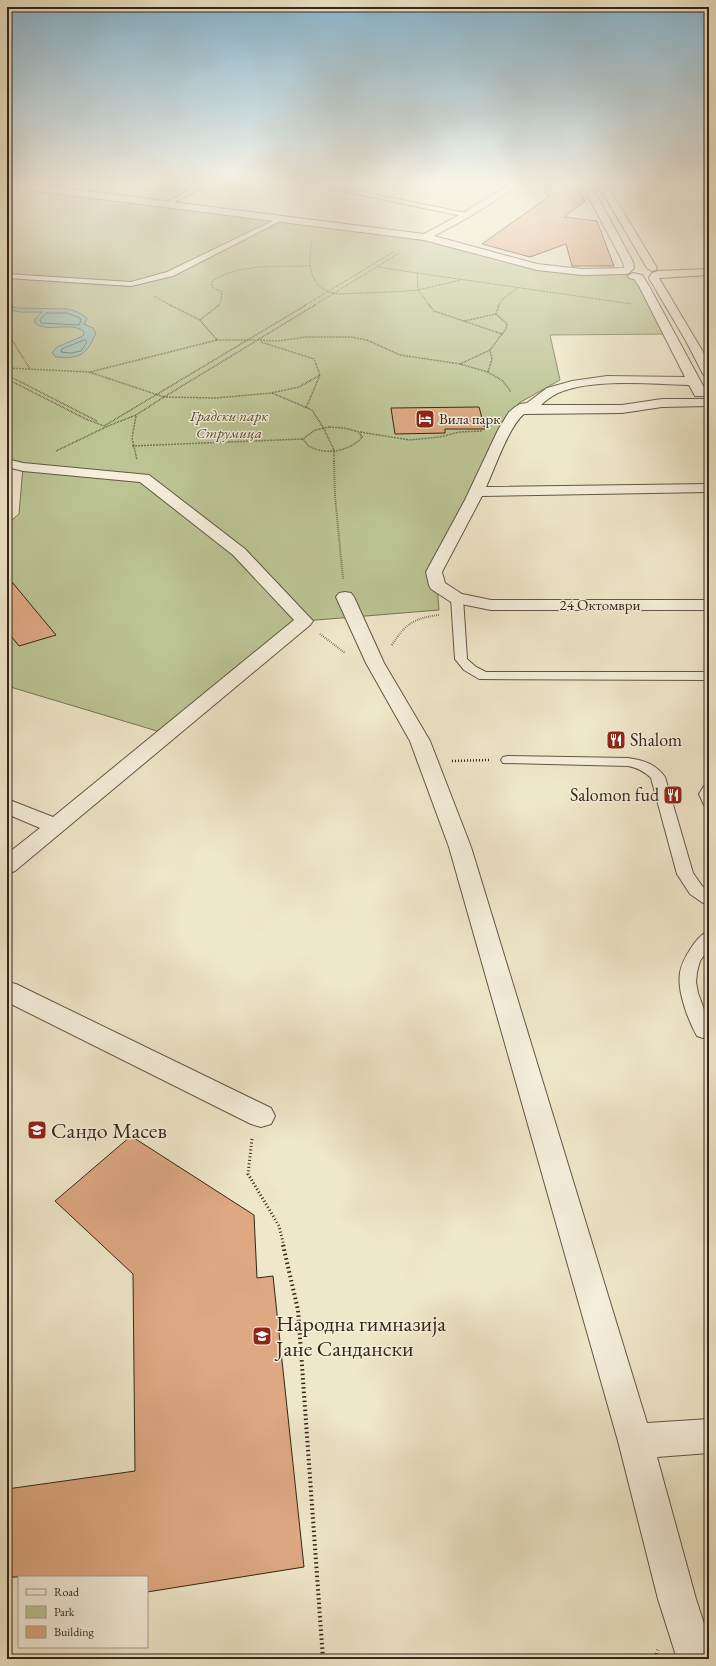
<svg xmlns="http://www.w3.org/2000/svg" width="716" height="1666" font-family="'EB Garamond',serif">
  <style>
    .green { fill: #bcc494; stroke: #787456 }
    .water { fill: #9ac0b5; stroke: #728277 }
    .lines { fill: none; stroke-linecap: round; stroke-linejoin: round }
    .shore { stroke: #687267; stroke-width: 1 }
    .building { fill: #dda882; stroke: #352519 }
    .service-casing { stroke: #645645; stroke-width: 2 }
    .pedestrian-casing { stroke: #645645; stroke-width: 2 }
    .minor-casing { stroke: #645645; stroke-width: 2 }
    .path-far5 { stroke: #352519; stroke-width: 1; stroke-dasharray: 0.5 1; stroke-linecap: butt }
    .path-far4 { stroke: #352519; stroke-width: 1.5; stroke-dasharray: 0.5 1; stroke-linecap: butt }
    .path-far3 { stroke: #352519; stroke-width: 2; stroke-dasharray: 0.5 1.5; stroke-linecap: butt }
    .path-far2 { stroke: #352519; stroke-width: 2.5; stroke-dasharray: 1 2; stroke-linecap: butt }
    .path-far1 { stroke: #352519; stroke-width: 3; stroke-dasharray: 1 2.5; stroke-linecap: butt }
    .path { stroke: #352519; stroke-width: 4; stroke-dasharray: 1.5 3; stroke-linecap: butt }
    .service { fill: #f5efdc; fill-rule: evenodd }
    .pedestrian { fill: #f5efdc; fill-rule: evenodd }
    .minor { fill: #f5efdc; fill-rule: evenodd }
    .labels { text-anchor: middle; stroke-width: 3; stroke-linejoin: round; paint-order: stroke }
    .far-park-label { font-size: 15px; font-style: italic; fill: #574d38; stroke: #f5efdc }
    .far-poi-label { font-size: 15px; fill: #352519; stroke: #f5efdc; text-anchor: start }
    .far-street-label { font-size: 15px; fill: #352519; stroke: #f5efdc }
    .poi-label { font-size: 18px; fill: #352519; stroke: #f5efdc; text-anchor: start }
    .near-poi-label { font-size: 22px; fill: #352519; stroke: #f5efdc; text-anchor: start }
  </style>
  <rect width="100%" height="100%" fill="#efe7c9"/>
  <filter id="stains"><feTurbulence type="fractalNoise" baseFrequency=".005" numOctaves="4"/><feColorMatrix values="0 0 0 0 .2 0 0 0 0 .09 0 0 0 0 .02 0 0 0 .5 -.17"/></filter>
  <radialGradient id="worn" r=".72"><stop offset=".6" stop-color="#630" stop-opacity="0"/><stop offset="1" stop-color="#630" stop-opacity=".3"/></radialGradient>
  <path class="green" d="M7,184L425,237L537,267L607,271L638,277L670,334L550,335L560,380L519,403L434,572L437,585L439,610L304,621L167,734L7,686V524L19,514L23,467L7,463Z"/>
  <path class="water" d="M7,305L17,308L68,309C75,311 82,313 87,319L84,324L93,328L96,333C86,355 81,359 56,357L52,353L57,347L83,336L84,332C71,320 49,334 35,323V319L42,312H20L7,309Z"/>
  <g class="lines">
    <path class="shore" d="M47,313H67L80,318L81,320L79,325L41,323L40,320Z
      M85,340L87,342L81,351L71,353L61,352L62,349Z"/>
  </g>
  <path class="building" d="M541,183H576L585,201L564,217L597,221L614,266H572L566,244L530,257L482,244L548,197Z
    M479,407L485,429H445V433L395,434L391,408Z
    M7,576L56,635L19,646L7,631Z
    M131,1136L254,1215L257,1278L273,1276L304,1567L147,1592V1577H7V1489L135,1471L133,1274L55,1201Z"/>
  <g class="lines">
    <g class="service-casing">
      <path id="service" d="M146,183H165L196,187L199,189L167,206L164,204L165,203L189,190Z
        M305,183H318L466,213L469,215L466,217Z
        M281,217L286,218L173,276L131,286L7,278V274L131,282L167,272Z
        M457,594L461,596L463,598L467,659L476,667L486,672H709V680L479,679L464,670L455,659L451,598L453,596Z
        M508,756L628,758C643,760 656,764 665,777L693,873L702,886L709,891V904L703,903L690,894L677,874L651,778C644,771 638,768 628,766L503,763L501,760L503,757Z
        M709,785V807L704,805L699,794L704,786Z
        M709,931V948L700,961L697,972L696,982L698,993L709,1023V1036L703,1038L697,1036C688,1020 677,991 680,973C681,964 686,956 691,948C696,941 701,934 709,931Z"/>
    </g>
    <g class="pedestrian-casing">
      <path id="pedestrian" d="M345,592L351,593L354,597L384,663L430,741L471,847L647,1423L709,1419V1453L657,1457L696,1599L709,1639V1659H677L658,1599L618,1441L449,847L410,741L366,663L336,597L339,593Z"/>
    </g>
    <g class="minor-casing">
      <path id="minor" d="M7,183H23L424,234L463,213L512,183H523L469,217L434,236L537,264L582,269L624,268L623,262L581,183H590L633,262L634,268L629,273L625,274L582,275L537,270L424,240L7,187Z
        M597,183H606L657,268L656,270L652,271L647,268Z
        M709,269V275L659,278L709,362V378L705,377L703,374L686,341L649,278L652,273L658,271Z
        M633,273L642,275L649,286L707,393L705,396H695L689,385C652,384 593,378 558,393C552,396 546,400 541,405H622L662,399H705L709,400V406L662,407L622,413L524,414C509,426 495,468 486,487L709,484V492L482,496L442,572L445,583L462,594L491,600H709V610H491L451,602L431,589L429,585L426,572L465,500L498,430L509,412L515,407L520,404L527,403L547,388L572,381L607,376L685,377L639,286L634,279L629,278L628,276Z
        M7,459L23,463L149,475L245,549L313,621L310,625L15,871L7,874V854L40,828L7,814V799L53,817L294,620L233,555L140,482L23,471L7,467Z
        M7,982L16,984L271,1108L275,1116L271,1124L261,1127L251,1124L7,1002Z"/>
    </g>
    <path class="path-far5" d="M312,241C308,261 308,286 332,293C341,295 353,293 363,293C381,292 399,292 418,290L417,273L632,304
      M378,267L417,273
      M154,296L172,306
      M218,306L221,301L222,292L212,287V281C240,263 278,267 310,266
      M304,306L395,251
      M313,306L401,252
      M430,306L418,290L461,280
      M498,306L503,299L517,288"/>
    <path class="path-far4" d="M170,305L200,320L217,340H256
      M496,314L507,324L506,329L502,334
      M200,320L219,305
      M464,321L496,314L499,305
      M7,332L30,369
      M257,340L278,341L306,337H351L367,340L400,355L460,364L488,372L492,359L490,350L502,334L434,311L429,305
      M261,342L314,359L320,375L306,408
      M460,364L490,350
      M7,368L89,372L164,397L315,305
      M90,372L217,340
      M488,372L503,381L511,392
      M7,375L97,421
      M7,379L86,419L104,426L306,305
      M272,393L312,410L323,427L334,450V462
      M136,416L132,438L137,460
      M329,427L344,428L359,432L362,437C351,451 325,456 309,446C307,445 305,441 303,439L315,430Z
      M360,432L410,440L440,437L459,432L482,431
      M132,446L303,439
      M56,451L108,426L136,415L164,397L216,398L271,393L299,387L320,375"/>
    <path class="path-far3" d="M334,461L335,496L343,579
      M320,634L345,653
      M392,645C405,624 414,618 439,615"/>
    <path class="path-far2" d="M452,761L489,760"/>
    <path class="path-far1" d="M252,1139L248,1174L279,1226L284,1246"/>
    <path class="path" d="M283,1245L298,1310L323,1659
      M655,1659L658,1650"/>
    <use href="#service" class="service"/>
    <use href="#pedestrian" class="pedestrian"/>
    <use href="#minor" class="minor"/>
  </g>
  <linearGradient id="sky" x2="0" y2="1"><stop stop-color="#89b9d4"/><stop offset="0.44" stop-color="#f8f4e7"/><stop offset="1" stop-color="#f8f4e7" stop-opacity="0"/></linearGradient>
  <rect width="716" height="416" fill="url(#sky)"/>
  <defs>
    <g id="hotel-square" transform="scale(1)"><rect x="-9" y="-9" width="18" height="18" rx="4" fill="#8f2418" stroke="#f5efdc"/><path d="M-6-4.5h1.5V1H6V5H4.5V3h-9V5H-6ZM-4 0a1.8 1.8 0 1 1 3.6 0ZM.5 0V-2.5h3Q6-2.5 6 0Z" fill="#fff"/></g>
    <g id="restaurant-square" transform="scale(1)"><rect x="-9" y="-9" width="18" height="18" rx="4" fill="#8f2418" stroke="#f5efdc"/><path d="M-5-6h1v4h1v-4h1v4h1v-4h1v5L-1.5 .5V6h-2V.5L-5-1ZM5-6V6H3V1.5H1.5Q1.5-4 5-6Z" fill="#fff"/></g>
    <g id="school-square" transform="scale(1)"><rect x="-9" y="-9" width="18" height="18" rx="4" fill="#8f2418" stroke="#f5efdc"/><path d="M0-5L7-2L0 1L-7-2ZM-4 1L0 2.5L4 1V4Q0 6-4 4Z" fill="#fff"/></g>
  </defs>
  <g fill-rule="evenodd">
    <use href="#hotel-square" x="425" y="419"/>
    <use href="#restaurant-square" x="616" y="740"/>
    <use href="#restaurant-square" x="673" y="795"/>
    <use href="#school-square" x="37" y="1130"/>
    <use href="#school-square" x="262" y="1336"/>
  </g>
  <g class="labels">
    <g class="far-park-label">
      <text x="229" y="421">Градски парк<tspan x="229" dy="17">Струмица</tspan></text>
    </g>
    <g class="far-poi-label">
      <text x="439" y="424">Вила парк</text>
    </g>
    <g class="far-street-label">
      <text x="600" y="610">24 Октомври</text>
    </g>
    <g class="poi-label">
      <text x="630" y="746">Shalom</text>
      <text x="659" y="801" text-anchor="end">Salomon fud</text>
    </g>
    <g class="near-poi-label">
      <text x="51" y="1138">Сандо Масев</text>
      <text x="276" y="1331">Народна гимназија<tspan x="276" dy="25">Јане Сандански</tspan></text>
    </g>
  </g>
  <rect width="716" height="1666" fill="none" stroke="#efe7c9" stroke-width="24"/>
  <rect x="8" y="8" width="700" height="1650" fill="none" stroke="#352519" stroke-width="2"/>
  <rect x="12" y="12" width="692" height="1642" fill="none" stroke="#352519"/>
  <rect x="18" y="1576" width="130" height="72" fill="#f5efdc" stroke="#a89e8e"/>
  <rect x="26" y="1589" width="20" height="6" fill="#f5efdc" stroke="#a89e8e"/>
  <text x="54" y="1596" font-size="12" fill="#352519">Road</text>
  <rect x="26" y="1606" width="20" height="12" fill="#bcc494" stroke="#a89e8e"/>
  <text x="54" y="1616" font-size="12" fill="#352519">Park</text>
  <rect x="26" y="1626" width="20" height="12" fill="#dda882" stroke="#a89e8e"/>
  <text x="54" y="1636" font-size="12" fill="#352519">Building</text>
  <rect width="100%" height="100%" filter="url(#stains)"/>
  <rect width="100%" height="100%" fill="url(#worn)"/>
</svg>
